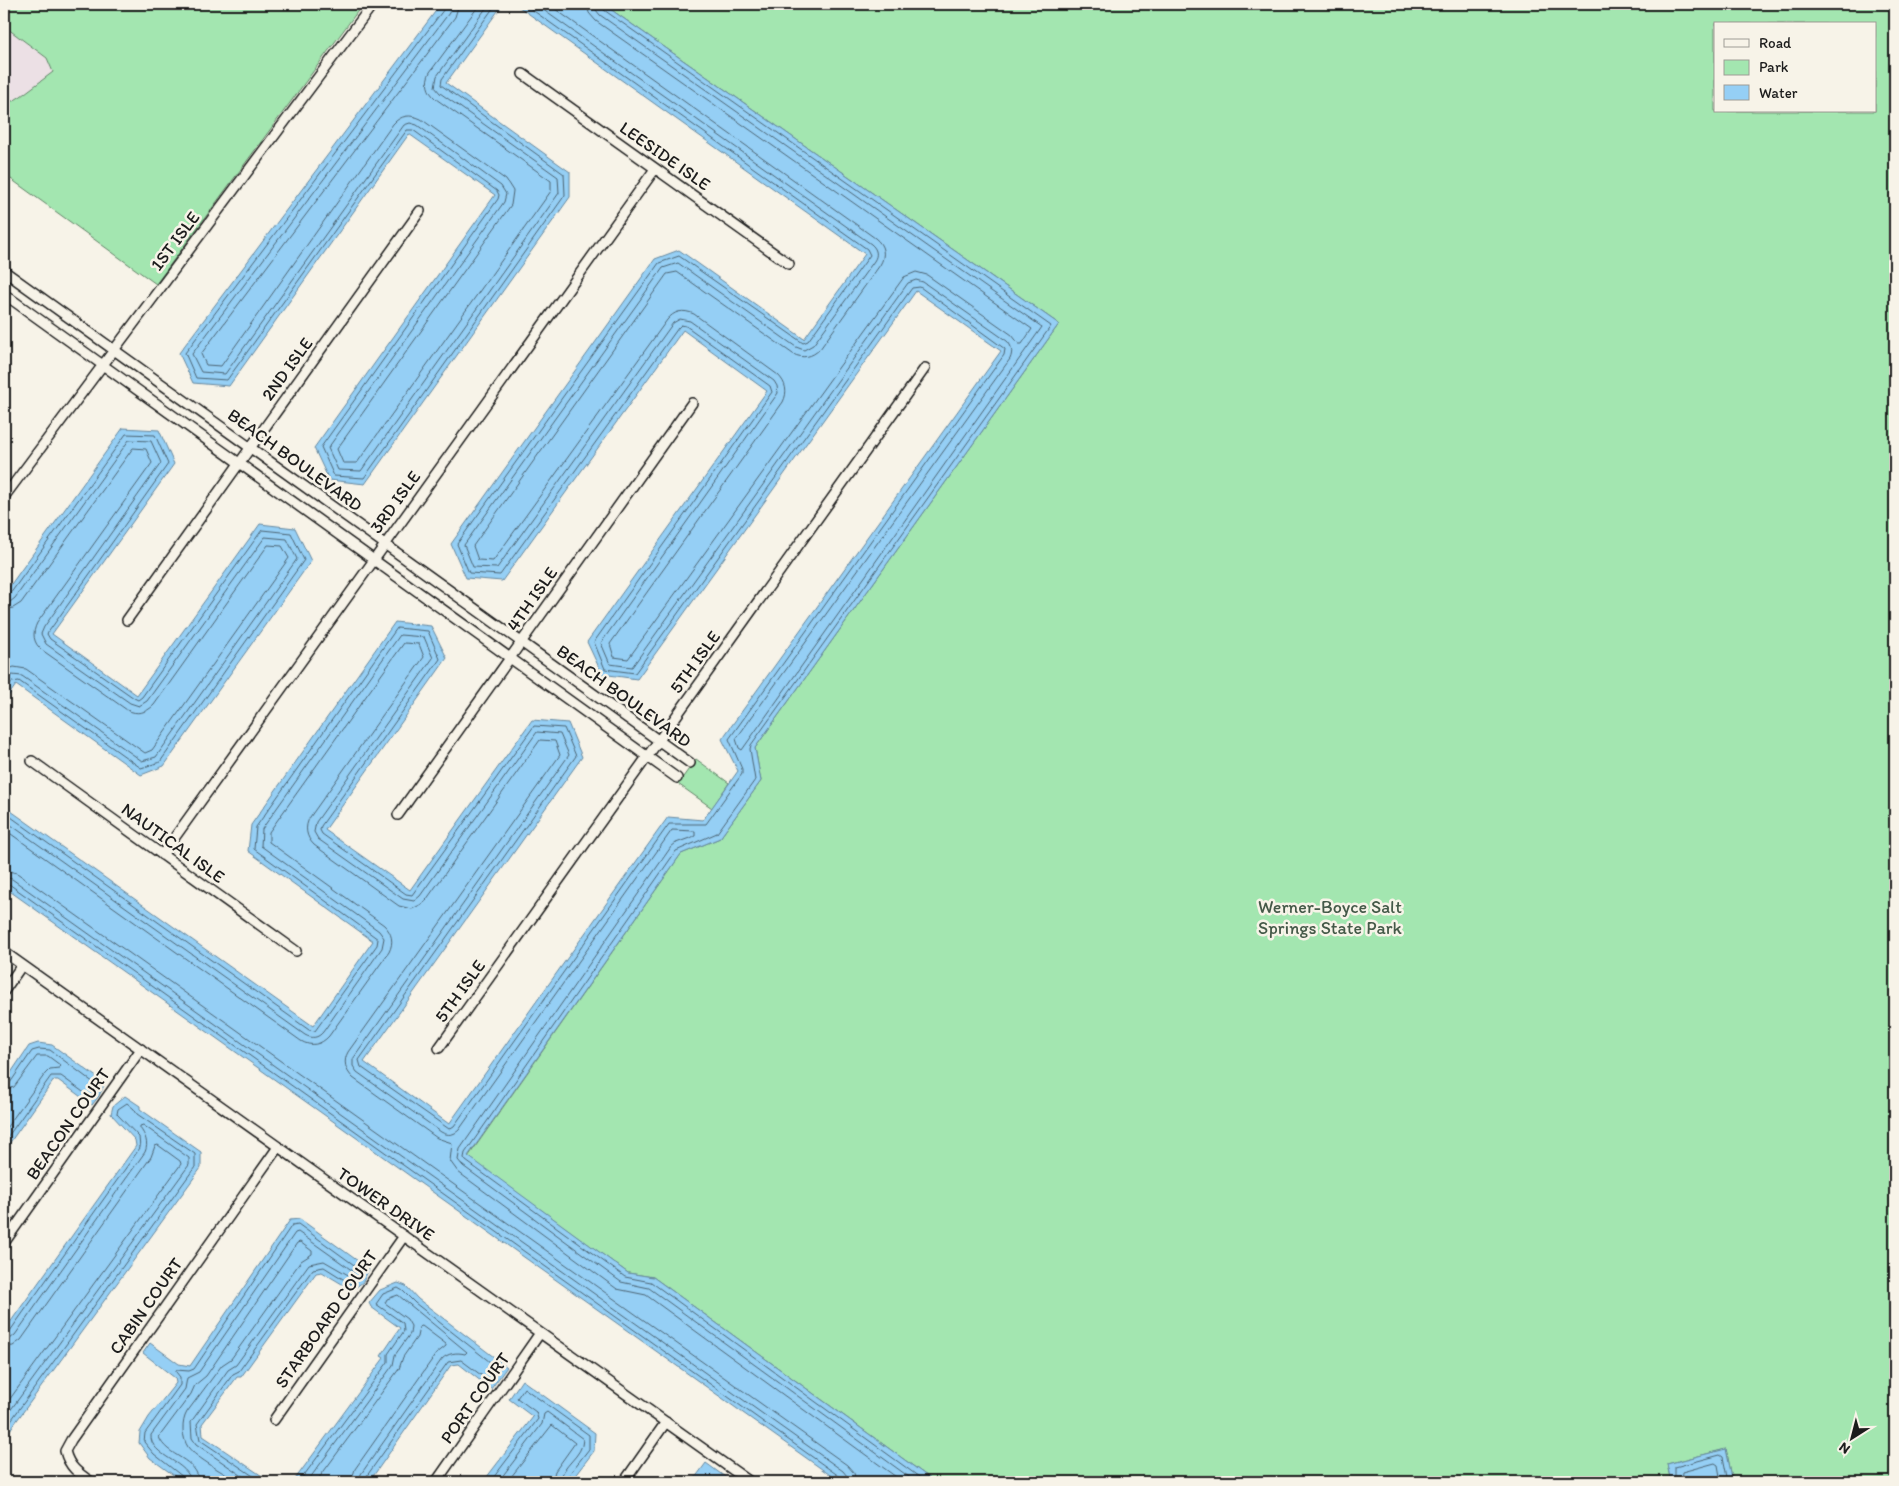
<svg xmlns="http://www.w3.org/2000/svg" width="1899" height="1486" font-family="Itim,sans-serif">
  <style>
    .built { fill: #ece0e5 }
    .green { fill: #a3e6b0; stroke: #608166; fill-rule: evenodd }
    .water { fill: #95cff5; stroke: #65879e }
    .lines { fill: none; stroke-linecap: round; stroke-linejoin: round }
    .shore { stroke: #4c6473; stroke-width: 1 }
    .minor-casing { stroke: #1c1c1c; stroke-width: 12 }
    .minor { stroke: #f7f3e8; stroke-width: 9 }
    .labels { text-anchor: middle; stroke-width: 5; stroke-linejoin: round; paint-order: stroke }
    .street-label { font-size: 18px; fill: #1c1c1c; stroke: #f7f3e8 }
    .park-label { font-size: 18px; fill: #445948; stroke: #f7f3e8 }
  </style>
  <rect width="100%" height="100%" fill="#f7f3e8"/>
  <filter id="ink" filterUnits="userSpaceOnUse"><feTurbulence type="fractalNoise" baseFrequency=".02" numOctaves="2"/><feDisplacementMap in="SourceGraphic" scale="10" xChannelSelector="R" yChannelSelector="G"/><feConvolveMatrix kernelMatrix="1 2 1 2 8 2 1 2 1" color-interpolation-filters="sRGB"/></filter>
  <g filter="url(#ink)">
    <path class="built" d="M4,26L47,58L53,72L34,87L13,101L4,100Z"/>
    <path class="green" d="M4,4H363L156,284L4,174V100L13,101L21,96L53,72L47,58L4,26Z
      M603,4H1895V1482H1733L1726,1449L1667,1464L1671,1482H935L653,1277L628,1273L468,1157L681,854L720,838L761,781L755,748L1059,324ZM1715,24H1875V111H1715Z
      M696,759L729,783L712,808L678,784Z"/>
    <path class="water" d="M441,4H503L446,83L570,172V197L365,484L329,480L314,448L495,195L409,134L229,386L193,383L179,353Z
      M515,4H603L1059,324L755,748L761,781L720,838L681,854L468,1156L628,1273L653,1277L935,1482H840L4,887V806L313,1026L373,941L248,851L251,825L395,622L431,626L447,658L325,830L410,890L532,720L568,723L582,757L364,1062L449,1124L668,817L703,820L738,771L722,739L1001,351L916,291L637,679L602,674L587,642L767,391L683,330L502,581L466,578L451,544L655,259L679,250L804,339L865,254Z
      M123,428L159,430L174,464L52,634L137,695L260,524L295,528L311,561L164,766L141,775L16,685L4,702V594Z
      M38,1043L52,1045L105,1083L99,1096L92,1105L58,1080H54L4,1151V1083L29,1046Z
      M125,1096L140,1106V1109L201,1152V1168L4,1438V1331L136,1146L135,1140L111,1114L113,1106Z
      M300,1219L369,1269L363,1282L352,1290L322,1272L316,1273L241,1377H237L202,1424L203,1436L271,1482H183L150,1458L139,1443L140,1432L149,1417L176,1383L175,1378L143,1353L150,1343L179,1364L190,1366L290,1220Z
      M398,1283L406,1286L418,1299L507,1367L491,1389L459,1364L451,1365L369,1482H293L384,1358L381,1356L400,1328L371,1307L369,1303L380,1290Z
      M522,1380L595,1433L594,1451L570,1482H483L533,1417L509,1399Z
      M1726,1449L1733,1482H1671L1667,1464Z
      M706,1463L732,1482H692Z"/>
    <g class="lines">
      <path class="shore" d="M445,4L444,9L185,353L196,378L227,380L407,130H413L497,191L499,195L498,199L321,447L334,476L364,478L565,195L564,174L441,85L442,79L496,4
        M451,4L449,13L192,354L201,372L225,374L404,125L410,123L417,125L501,186L506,194L504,202L328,448L338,470L361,471L559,193L558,177L440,93L435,87L437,76L489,4
        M459,4L455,17L201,354L206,365L221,366L393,124C401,115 410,114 421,119L506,180L513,191L511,205L337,449L343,463H357L551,191V181L436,99C427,91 425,82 430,72L480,4
        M535,4L871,244C877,249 878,255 874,261L813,345L804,350L796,347L678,263L663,268L464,545L473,567L497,568L673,323L680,319L690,321L774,381L777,386L778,393L601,643L610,664L632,667L908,283L916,280L923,282L1007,341C1012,346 1013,352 1010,359L736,739L739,748L742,750L1042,327L600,15L596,10L595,4
        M548,4L875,238C884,245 886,255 880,265L820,349C812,357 803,359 793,354L677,272L667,274L473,546L478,560L493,561L667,320C674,311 683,309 694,314L778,375C786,383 788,392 783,402L610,644L614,657L628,659L904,277L916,272L927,275L1012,335L1019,344H1022L1032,329L596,21L589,13L587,4
        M601,4L604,10L1051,326L751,745L750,749L755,780L717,833L676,851L465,1153L464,1158L466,1161L625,1277L651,1282L926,1482
        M4,596L10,594L126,434L155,435L168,464L47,634L50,639L134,698L138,700L142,697L262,530L291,533L304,560L160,762L141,768L19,681L12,682L4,694
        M4,603L10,602L15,598L129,440L151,441L161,463L44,627L41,634L46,644L130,703L139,706L147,701L265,537L287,539L297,559L156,757L142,761L22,676L12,675L4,683
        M4,610L13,608L21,603L133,448L146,449L152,463L37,623C32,633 33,643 42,650L127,710C137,715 146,713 154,705L268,545L282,546L289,558L152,750L145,753L26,669L14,667L4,671
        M4,812L309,1030L315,1031L377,945L378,939L254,849L256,827L397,628L428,631L440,659L321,826L320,830L322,834L406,894L412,895L534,726L564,728L576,756L359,1060L361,1067L449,1129L454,1126L669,824H706L742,774V769L729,739L1004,355L1005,349L920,287L912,288L635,673L605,669L594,642L772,392L770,386L686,326L681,325L678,328L500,575L469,573L457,544L659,263L679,256L803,343L808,341L870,255L867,249L524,4
        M4,820L305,1035C312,1039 318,1038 323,1032L382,948L384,938L379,931L261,846L262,829L400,635L424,637L433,658L316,822L314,832L318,839L403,899L414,901L420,896L537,732L560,734L569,755L353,1059V1066L357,1072L441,1132C448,1136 454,1135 459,1130L672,830L695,831V836L676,843L671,847L460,1149L458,1160L463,1166L621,1282L649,1288L916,1482
        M4,829L301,1041C311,1047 321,1045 329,1036L389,952C394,942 392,933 384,925L269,842V832L404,643L419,644L424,657L310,817C304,827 306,837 314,845L399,906L412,909L424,903L540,740L555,741L560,755L348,1052C343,1061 345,1070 353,1078L437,1138L452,1143L450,1161L458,1172L617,1289L646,1295L903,1482
        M4,870L17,873L847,1465L854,1473L856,1482
        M4,877L12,879L843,1471L847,1476L848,1482
        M4,883L9,884L839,1476L842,1482
        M4,1085L10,1083L32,1051L39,1049L50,1050L98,1086L95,1093L90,1097L61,1076H51L4,1142
        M4,1091L14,1087L37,1056H48L60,1065L59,1068L50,1069L45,1074L4,1131
        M4,1334L10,1331L140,1148L139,1137L117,1114L118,1109L127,1103L134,1109L137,1114L195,1154V1167L4,1430
        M4,1340L10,1339L15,1335L145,1152C149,1143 145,1135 140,1128V1126L143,1125L189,1158V1165L4,1419
        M4,1347L13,1346L21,1340L151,1157L155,1146L158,1145L180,1161L181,1164L4,1407
        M185,1482L183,1477L154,1454L144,1442L145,1433L180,1385V1377L176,1372V1370L189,1371L194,1369L292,1225L298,1224L361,1270L362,1272L359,1279L351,1284L324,1267L313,1269L239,1371L233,1374L197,1424L200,1440L262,1482
        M191,1482C190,1462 149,1456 151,1435L185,1389L187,1378L199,1372L295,1233L298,1232L353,1271L354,1274L350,1276L324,1261L309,1264L236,1365L228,1370L191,1422L192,1438L196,1444L251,1482
        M199,1482C198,1458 166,1457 159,1437L191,1394L195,1385L206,1376L297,1243L300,1242L312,1251V1254L301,1261L231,1359L222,1365L187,1412C181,1422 182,1438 188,1447C196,1458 226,1474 238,1482
        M299,1482L388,1362V1354L404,1331L403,1323L376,1304L383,1294L398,1288L403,1291L415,1303L499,1369L489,1381L461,1360L448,1362L366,1477L365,1482
        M307,1482L393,1365L395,1355L410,1334L411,1326L407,1319L385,1303L387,1299L398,1295L467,1352L465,1354C457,1352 448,1353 442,1359L361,1474L359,1482
        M316,1482L399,1369L403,1357L417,1337L419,1327L422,1326L446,1344V1346L436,1354L355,1469L351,1482
        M490,1482L538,1419L536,1412L517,1398L524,1388L589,1435V1449L567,1477L566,1482
        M498,1482L542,1424L544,1414L547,1412L583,1439C583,1457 561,1465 560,1482
        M507,1482L552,1425L575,1443L555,1471L552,1482
        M1675,1482V1467L1720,1455L1723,1457L1728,1482
        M1681,1482L1682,1472L1715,1463L1718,1465L1721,1482"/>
      <g class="minor-casing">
        <path id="minor" d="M523,74L789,264
          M4,271L690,763
          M4,294L677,778
          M4,497L373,4
          M127,620L420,211
          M32,761L296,951
          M398,815L692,403
          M162,855L655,169
          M4,952L750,1482
          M4,991L22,965
          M439,1048L925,368
          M4,1243L141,1049
          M274,1420L404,1236
          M91,1482C78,1473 69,1467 65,1451L71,1440L278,1147
          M436,1482L540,1333
          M624,1482L666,1422"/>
      </g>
      <use href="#minor" class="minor"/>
    </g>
  </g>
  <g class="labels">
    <g class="street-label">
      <text transform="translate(665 156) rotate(35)" y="6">LEESIDE ISLE</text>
      <text transform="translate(175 241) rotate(-53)" y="6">1ST ISLE</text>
      <text transform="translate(287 369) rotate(-54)" y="6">2ND ISLE</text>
      <text transform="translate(295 460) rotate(36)" y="6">BEACH BOULEVARD</text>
      <text transform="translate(395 502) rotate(-54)" y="6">3RD ISLE</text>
      <text transform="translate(532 599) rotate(-55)" y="6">4TH ISLE</text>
      <text transform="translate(695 662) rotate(-54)" y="6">5TH ISLE</text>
      <text transform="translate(624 696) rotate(36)" y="6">BEACH BOULEVARD</text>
      <text transform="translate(173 843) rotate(36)" y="6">NAUTICAL ISLE</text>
      <text transform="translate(460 991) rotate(-54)" y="6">5TH ISLE</text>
      <text transform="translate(68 1124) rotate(-55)" y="6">BEACON COURT</text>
      <text transform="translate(386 1204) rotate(35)" y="6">TOWER DRIVE</text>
      <text transform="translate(146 1306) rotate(-55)" y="6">CABIN COURT</text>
      <text transform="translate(326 1319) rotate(-55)" y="6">STARBOARD COURT</text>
      <text transform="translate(475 1398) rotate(-55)" y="6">PORT COURT</text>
    </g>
    <g class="park-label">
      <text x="1330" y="913">Werner-Boyce Salt<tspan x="1330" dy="21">Springs State Park</tspan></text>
    </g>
  </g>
  <rect width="1899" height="1486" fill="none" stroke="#f7f3e8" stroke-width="20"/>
  <rect x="10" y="10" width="1879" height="1466" fill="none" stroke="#1c1c1c" stroke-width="2" filter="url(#ink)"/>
  <rect x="1714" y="22" width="162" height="90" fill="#f7f3e8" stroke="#9f9d96"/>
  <rect x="1724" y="39" width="25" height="8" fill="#f7f3e8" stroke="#9f9d96"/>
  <text x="1759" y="48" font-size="15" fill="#1c1c1c">Road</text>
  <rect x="1724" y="60" width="25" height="15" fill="#a3e6b0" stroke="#9f9d96"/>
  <text x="1759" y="72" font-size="15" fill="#1c1c1c">Park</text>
  <rect x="1724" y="85" width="25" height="15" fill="#95cff5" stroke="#9f9d96"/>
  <text x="1759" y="98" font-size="15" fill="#1c1c1c">Water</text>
  <g transform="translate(1852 1438) rotate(216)" stroke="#f7f3e8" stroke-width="4" paint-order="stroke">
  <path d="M0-4L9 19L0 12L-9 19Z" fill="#1c1c1c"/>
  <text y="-8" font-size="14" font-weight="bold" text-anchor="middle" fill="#1c1c1c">N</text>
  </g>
</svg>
